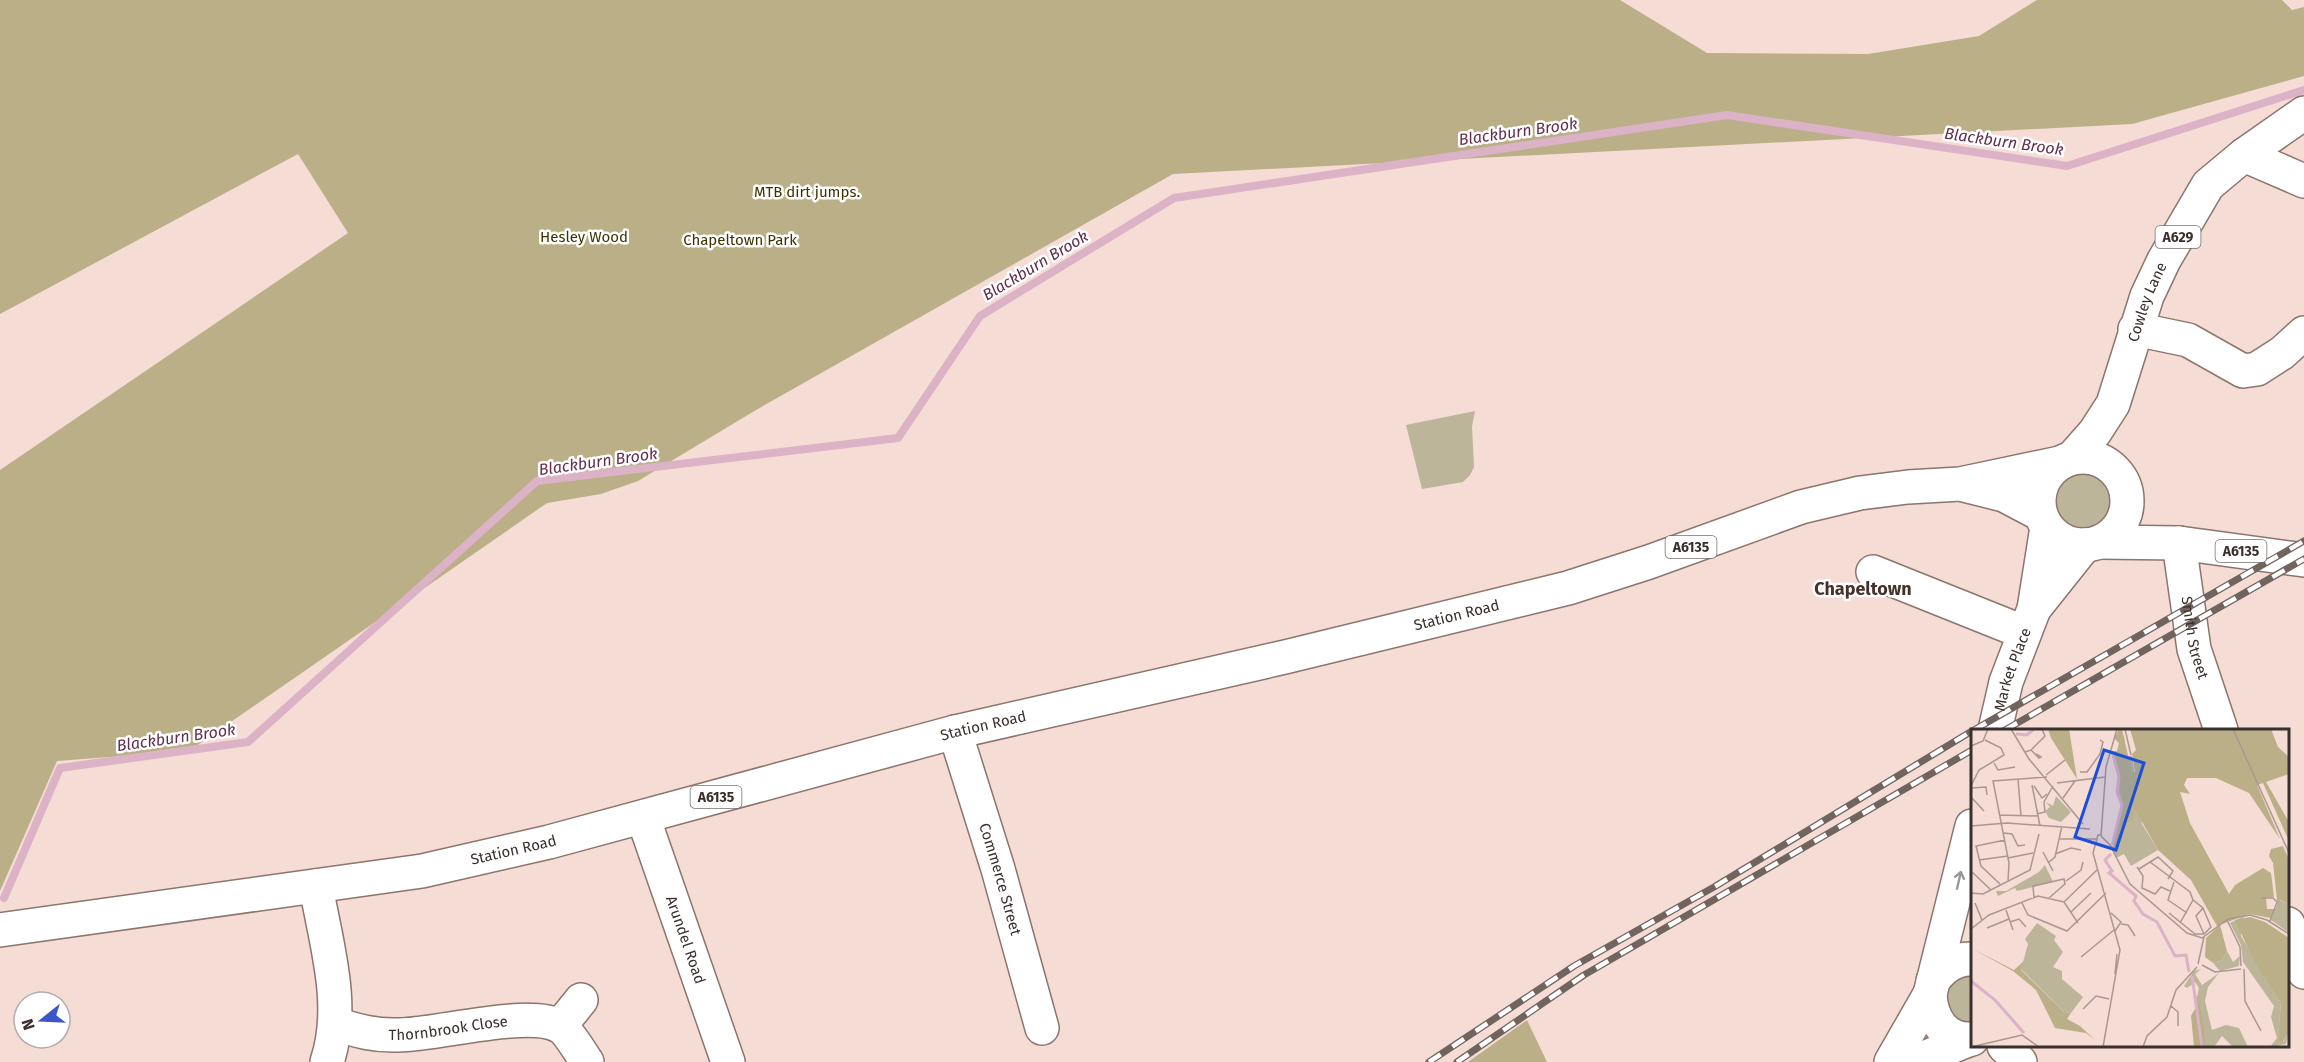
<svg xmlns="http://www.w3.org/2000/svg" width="2304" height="1062" font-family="'Fira Sans',sans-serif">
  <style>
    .green { fill: #bdb599 }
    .forest { fill: #bbaf88 }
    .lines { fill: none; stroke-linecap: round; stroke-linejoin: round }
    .stream { stroke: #dcb2c7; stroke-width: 8 }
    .minor-casing { stroke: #8b756d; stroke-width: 36 }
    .major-casing { stroke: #8b756d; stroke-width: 36 }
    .minor { stroke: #fff; stroke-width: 33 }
    .major { stroke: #fff; stroke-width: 33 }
    .rail-casing { stroke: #71635e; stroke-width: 7 }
    .rail { stroke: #fff; stroke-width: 4.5; stroke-dasharray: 14; stroke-linecap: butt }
    .oneway { stroke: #9c9896 }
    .labels { text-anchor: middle; stroke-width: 5; stroke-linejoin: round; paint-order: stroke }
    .shield { fill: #fff; stroke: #756e6c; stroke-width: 1.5 }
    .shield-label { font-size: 14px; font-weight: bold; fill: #3a302d }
    .park-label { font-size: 15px; fill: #3f3200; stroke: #fff }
    .street-label { font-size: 15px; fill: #3a302d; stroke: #fff }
    .water-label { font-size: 16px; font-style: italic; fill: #632e4b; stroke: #fff }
    .quarter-label { font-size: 18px; font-weight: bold; fill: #45322b; stroke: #fff }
    .inset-river { fill: none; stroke: #dcb2c7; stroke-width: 3 }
    .inset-road { fill: none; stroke: #aa9791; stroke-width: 1.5 }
    .view { fill: #1d4ed8; fill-opacity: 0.15; stroke: #1d4ed8; stroke-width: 3 }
    .inset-edge { fill: none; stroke: #3a302d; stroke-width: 3 }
  </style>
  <rect width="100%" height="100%" fill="#f5dcd4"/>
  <path class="green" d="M1475,411L1472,426L1474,467L1470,475L1463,482L1422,489L1406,425Z
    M2056 501a27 27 0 1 1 54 0a27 27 0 1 1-54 0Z
    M1966,976H1972V1024C1942,1022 1936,987 1966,976Z"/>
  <path class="forest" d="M0,0H1620L1707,53L1868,54L1979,36L2037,0H2282L2292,10L2304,7V76L2132,124L1173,174L756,410L638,481L601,494L547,503L189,751L57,761L0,891V470L348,233L298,154L0,314Z
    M1527,1020L1547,1062H1468Z"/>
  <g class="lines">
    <path class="stream" d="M4,898L60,768L248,742L537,481L898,438L980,316L1174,198L1727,115L2067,166L2304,90"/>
    <g class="minor-casing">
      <g id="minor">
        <path d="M2244,155L2304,181"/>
        <path d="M2135,329L2188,340L2243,371L2257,369L2282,353L2304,333"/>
        <path id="s1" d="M2179,543L2194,649L2221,730"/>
        <path d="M1873,572L2023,632"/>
        <path id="s2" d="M955,732L998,869L1042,1028"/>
        <path id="s3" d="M643,817L728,1062"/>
        <path d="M316,886C326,944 346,1005 327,1062"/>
        <path d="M2288,924L2304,972"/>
        <path id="s4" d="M336,1024C357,1031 376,1036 399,1035C437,1035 529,1009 559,1026C567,1030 581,1053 587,1062"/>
        <path d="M560,1026L581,1000"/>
        <path d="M1891,1062L1930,994"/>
        <path d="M1914,1062L1968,1040"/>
      </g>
    </g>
    <g class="major-casing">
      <g id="major">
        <circle cx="2083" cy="501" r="44"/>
        <path id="s5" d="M2073,457L2095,432L2113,404L2147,296L2164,260L2208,185L2244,155L2304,113"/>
        <path d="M1964,485L2004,495L2040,514"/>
        <path d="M2099,542L2179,543L2304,560"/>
        <path d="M2034,609L2085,545"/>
        <path id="s6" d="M1995,730L2006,682L2034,609L2047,527"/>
        <path d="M1972,826L1930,994C1931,1019 1945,1041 1972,1039"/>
        <path id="s7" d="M0,930L422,871L549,842L955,732L1285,657L1568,588L1649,562L1801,507L1860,493L1908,487L1960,484L2060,463"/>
        <path d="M1933,981C1943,967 1955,958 1972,959"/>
        <path d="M2004,1046L2020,1062"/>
      </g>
    </g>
    <use href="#minor" class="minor"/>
    <use href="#major" class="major"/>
    <g class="rail-casing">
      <path id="rail" d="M1974,730L2304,541
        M2005,730L2304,559
        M1429,1062L1574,966L1714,887L1972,731
        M1457,1062L1584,975L1972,750"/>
    </g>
    <use href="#rail" class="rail"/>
  </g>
  <defs><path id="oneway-shaft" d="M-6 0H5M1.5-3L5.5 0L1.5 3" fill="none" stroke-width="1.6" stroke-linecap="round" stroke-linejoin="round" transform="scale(1.5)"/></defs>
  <use class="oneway" href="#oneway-shaft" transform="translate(1959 880) rotate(-77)"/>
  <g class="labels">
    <g class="shield">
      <rect x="2155.5" y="226" width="45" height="22" rx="4.5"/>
      <rect x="1665.5" y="536" width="51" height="22" rx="4.5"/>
      <rect x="2215.5" y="540" width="51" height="22" rx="4.5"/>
      <rect x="690.5" y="786" width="51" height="22" rx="4.5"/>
    </g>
    <g class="shield-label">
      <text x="2178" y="242">A629</text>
      <text x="1691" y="552">A6135</text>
      <text x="2241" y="556">A6135</text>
      <text x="716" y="802">A6135</text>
    </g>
    <g class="park-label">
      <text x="807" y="197">MTB dirt jumps.</text>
      <text x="584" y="242">Hesley Wood</text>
      <text x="740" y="245">Chapeltown Park</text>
    </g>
    <g class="street-label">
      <text dy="5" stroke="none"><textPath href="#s5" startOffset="174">Cowley Lane</textPath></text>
      <text dy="5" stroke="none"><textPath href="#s7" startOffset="1492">Station Road</textPath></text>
      <text dy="5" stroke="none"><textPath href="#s1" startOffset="96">Smith Street</textPath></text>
      <text dy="5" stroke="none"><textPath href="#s6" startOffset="63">Market Place</textPath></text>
      <text dy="5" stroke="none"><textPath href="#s7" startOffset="1006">Station Road</textPath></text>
      <text dy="5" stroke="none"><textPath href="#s7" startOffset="520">Station Road</textPath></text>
      <text dy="5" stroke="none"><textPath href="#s2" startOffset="154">Commerce Street</textPath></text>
      <text dy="5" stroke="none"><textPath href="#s3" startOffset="130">Arundel Road</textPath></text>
      <text dy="5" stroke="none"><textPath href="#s4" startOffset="114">Thornbrook Close</textPath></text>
    </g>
    <g class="water-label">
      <text transform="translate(1518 131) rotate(-8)" y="6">Blackburn Brook</text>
      <text transform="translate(2004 141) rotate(8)" y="6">Blackburn Brook</text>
      <text transform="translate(1035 265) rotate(-31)" y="6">Blackburn Brook</text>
      <text transform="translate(598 461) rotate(-8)" y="6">Blackburn Brook</text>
      <text transform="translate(176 737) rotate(-8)" y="6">Blackburn Brook</text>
    </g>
    <g class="quarter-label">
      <text x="1863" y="595">Chapeltown</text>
    </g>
  </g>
  <g transform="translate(1971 729)">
    <rect width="318" height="318" fill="#f5dcd4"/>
    <path d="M153,6L155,28L161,27L171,95L187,121L160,137L153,125L145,129L141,120L152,76L146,62L149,48L143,34L144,27L140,22H146ZM85,67L100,83L90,93L78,89L74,82L79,78L75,73L82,77ZM74,136L82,153L46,162L44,159L27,167L25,162H35L68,143ZM308,171L318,175L317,203L300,191ZM273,187L270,207L310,274L307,309L312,313L318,303L315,315L299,318L306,309L300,288L303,277L272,233L270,216L259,194ZM66,194L85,207L83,211L92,223L82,238L91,242V250L112,268L100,284L93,283L50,240L57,215L54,210ZM256,222L262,233L269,227L268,237L249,242L242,234L251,231ZM230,240L224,245L231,256L248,244L237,258L234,272L241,301L255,296L268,299L277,318H262L251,307L243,318H234L228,274L225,278L222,262L226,268L228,259L224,253L216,259L213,257L223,242Z" fill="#bdb599"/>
    <path d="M77,0H98L106,50L80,9ZM148,0H151L161,44L164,43L161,25L165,21L159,0H300L307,18L318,28V45L295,53L318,93V112L292,54L286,56L309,110L278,64L245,49H216L213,56L219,65L209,63L219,94L258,165L264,156L292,139L300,144L303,168L295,169L296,180H305L300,189L278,185L246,197L220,151L187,121L162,77V90L150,98L144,127L142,113L152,76L144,27L139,22H146L148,14L143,9ZM312,117L318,131V175L309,171L307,180L302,134L298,127L300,120ZM279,188L294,193L318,209V303L311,314L307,309L310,274L282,230L264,191ZM249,196L256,222L251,231L242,234L234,228L235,209ZM0,219L43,241L53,232L50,241L93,283L100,284L96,290L109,297L124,311L115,304L84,299L65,261L42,242ZM228,273L233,298L234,318H223L220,287Z" fill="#bbaf88"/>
    <path class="inset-river" d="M45,5L56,6L63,0M141,117L151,76L146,63L148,48L142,25M140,125L134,131L141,142L138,144L165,167L163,172L172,185L186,193L204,227L215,226L218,243M221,247L231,318M0,252L24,271L53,304"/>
    <path class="inset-road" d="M40,0L58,30L112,95M154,0L160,26M262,0L318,124M0,17L12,12L17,0M60,21L74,7L71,0M54,23L60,21L68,29L70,28L65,25M23,34L27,41L44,38M109,43H116L129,25L132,13L129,11M75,46L94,31M47,50L50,87M86,54L134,48M61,56L69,97M0,57L8,41L33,26L30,19L14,11M63,57L71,69L76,65M0,59L15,58L16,66M0,68L13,82M92,69L104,52M66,85L74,83L73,73L82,57M29,86L67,87M0,97L36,94L119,100M33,104L41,105L47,117L54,116M130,106H127L122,124L149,221L132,318M130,107L139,116L159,155L216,204L231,209L257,190L279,186L296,191L318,205M130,107L135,38L146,0M89,110H126M72,123L82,142M84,125L100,119L110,121M37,129L62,124M8,131L37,127M179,133L219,163L222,171L209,194M77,134L84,128L91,97M166,138L172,147L171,159L184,165L190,158L199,162M168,140L187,128L202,142L197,150M1,143L20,161M37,152L38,134L22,52L76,48M95,152L110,141L112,133M203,153L197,171L216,184M29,155L10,137L5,117L34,111M0,164L12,165L59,141L68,105M63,169L62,157L93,150L94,155L78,169M290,169H302L306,173L299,192M93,173L127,140M93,173L107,194M4,174L11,191M51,174L57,186L96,202L135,164M232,179L225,187L233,205M35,181L42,201M100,183L120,164M140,184L150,193L144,202M198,184L224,205H233L240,198L232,179L222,171M256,191L269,218L270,237M39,193L48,190L55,198M150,195L157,196L164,207M16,199L38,190M0,200L18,186L67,167L93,173M110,228L143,201M227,235L233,208M231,236L244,243L270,240M273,240L274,272L290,302M144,245L146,225M200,277L207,283V297M112,280L125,267L138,270M0,318L51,306L68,318M172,318L176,307L196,288L205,261L226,238"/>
    <path class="view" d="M133,21L173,34L145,121L104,108Z"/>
    <rect width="318" height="318" class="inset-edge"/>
  </g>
  <g transform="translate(42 1020) rotate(252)"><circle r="28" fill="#ffffff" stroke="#b0acab" stroke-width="1.5"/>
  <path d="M0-4.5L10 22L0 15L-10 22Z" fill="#3a56c8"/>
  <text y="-9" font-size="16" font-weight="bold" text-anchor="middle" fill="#3a302d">N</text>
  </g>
</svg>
